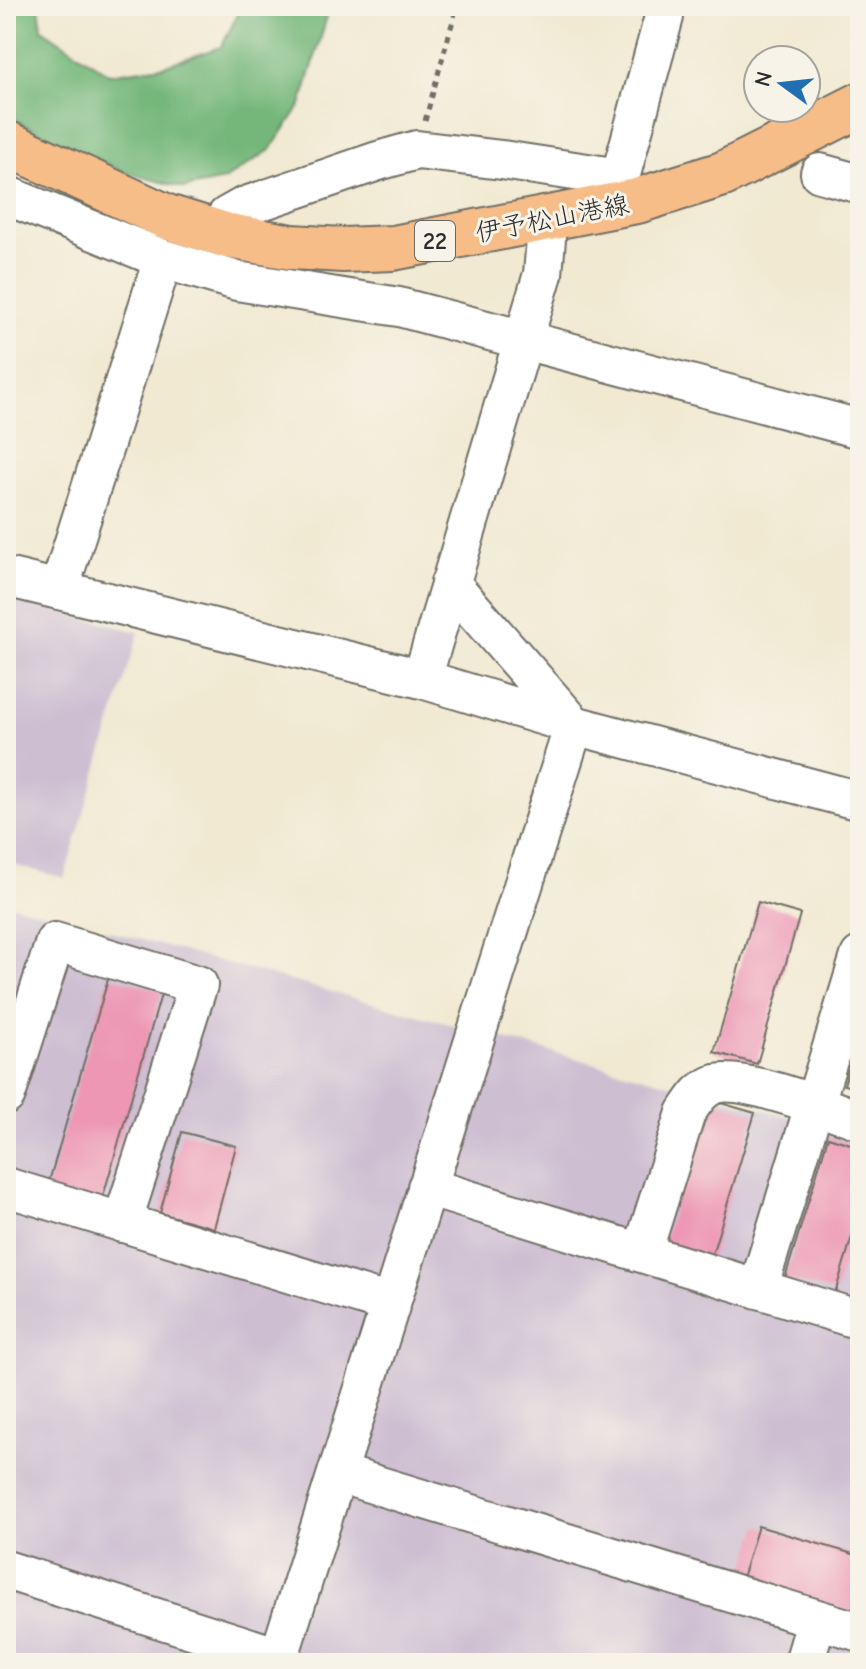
<svg xmlns="http://www.w3.org/2000/svg" width="866" height="1669" font-family="'Comic Neue','Klee One',sans-serif">
  <style>
    .industrial { fill: #cdbed2 }
    .forest { fill: #74b77a; stroke: #507152; stroke-width: 2 }
    .building { fill: #ed97b5 }
    .lines { fill: none; stroke-linecap: round; stroke-linejoin: round }
    .minor-casing { stroke: #706e65; stroke-width: 42 }
    .major-casing { stroke: #706e65; stroke-width: 48 }
    .path { stroke: #706e65; stroke-width: 5; stroke-dasharray: 6 6; stroke-linecap: butt }
    .minor { stroke: #fff; stroke-width: 38 }
    .major { stroke: #f7bd88; stroke-width: 44 }
    .labels { text-anchor: middle; stroke-width: 6; stroke-linejoin: round; paint-order: stroke }
    .shield { fill: #f7f3e8; stroke: #686764; stroke-width: 2 }
    .shield-label { font-size: 24px; font-weight: bold; fill: #2b2b2b }
    .street-label { font-size: 26px; fill: #2b2b2b; stroke: #f7f3e8 }
  </style>
  <rect width="100%" height="100%" fill="#f7f3e8"/>
  <filter id="ink" filterUnits="userSpaceOnUse"><feTurbulence type="fractalNoise" baseFrequency=".0125" numOctaves="2"/><feDisplacementMap in="SourceGraphic" scale="16" xChannelSelector="R" yChannelSelector="G"/><feConvolveMatrix kernelMatrix="1 2 1 2 8 2 1 2 1" color-interpolation-filters="sRGB"/></filter>
  <filter id="wash" filterUnits="userSpaceOnUse"><feTurbulence type="fractalNoise" baseFrequency=".006" numOctaves="4" result="noise"/><feDisplacementMap in="SourceGraphic" scale="32" xChannelSelector="R" yChannelSelector="G"/><feGaussianBlur stdDeviation="1.8" result="paint"/><feColorMatrix in="noise" values="0 0 0 0 0 0 0 0 0 0 0 0 0 0 0 0 0 1.4 0 .05"/><feComposite in="paint" operator="in"/></filter>
  <g filter="url(#wash)">
    <rect width="100%" height="100%" fill="#f1e9d2"/>
    <path class="industrial" d="M6,598L139,632L64,878L6,863Z
      M6,903L860,1136V1663H6Z"/>
    <path class="forest" d="M6,6H39L42,29L109,74L163,66L221,47L242,6H330L301,105L270,150L224,180L184,188L124,172L6,116Z"/>
    <g id="blocks">
      <path class="building" d="M758,902L800,914L757,1064L714,1052Z
        M109,976L162,991L100,1207L46,1192Z
        M853,1053L860,1054V1089L844,1085Z
        M707,1099L755,1113L711,1258L663,1243Z
        M182,1132L236,1146L214,1228L160,1213Z
        M828,1137L860,1147V1210L835,1293L785,1278Z
        M758,1526L860,1556V1614L742,1578Z"/>
    </g>
  </g>
  <g filter="url(#ink)">
    <use href="#blocks" fill-opacity="0" stroke="#706e65" stroke-width="2"/>
    <g class="lines">
      <g class="minor-casing">
        <path id="minor" d="M820,173L860,184
          M620,178L664,17
          M6,195L163,259L237,281L399,307L860,429
          M216,232L227,216L243,207L378,161L417,150L502,160L620,178L626,204
          M6,577L422,679L574,725L860,801
          M59,590L163,259
          M422,679L543,274L546,239L541,222
          M6,1095L55,942L198,985L122,1223
          M6,1187L390,1304
          M427,1187L860,1320
          M642,1253L686,1113C694,1101 701,1088 716,1084C743,1076 830,1110 860,1120
          M758,1289L860,956
          M337,1473L860,1632
          M6,1570L279,1657
          M277,1663L574,725L450,583
          M804,1663L817,1619"/>
      </g>
      <g class="major-casing">
        <path id="major" d="M6,143L167,217L228,236L292,247L343,250L393,248L637,201L723,174L860,105"/>
      </g>
      <path class="path" d="M425,121L457,6"/>
      <use href="#minor" class="minor"/>
      <use href="#major" class="major"/>
    </g>
  </g>
  <g class="labels">
    <rect class="shield" x="415" y="221" width="40" height="40" rx="6"/>
    <g class="shield-label">
      <text x="435" y="249">22</text>
    </g>
    <g class="street-label">
      <text transform="translate(552 218) rotate(-11)" y="9">伊予松山港線</text>
    </g>
  </g>
  <rect width="866" height="1669" fill="none" stroke="#f7f3e8" stroke-width="32"/>
  <g transform="translate(782 84) rotate(285)"><circle r="38" fill="#f7f3e8" stroke="#a5a39c" stroke-width="2"/>
  <path d="M0-6L14 30L0 20L-14 30Z" fill="#1f6fb2"/>
  <text y="-12" font-size="22" font-weight="bold" text-anchor="middle" fill="#2b2b2b">N</text>
  </g>
</svg>
